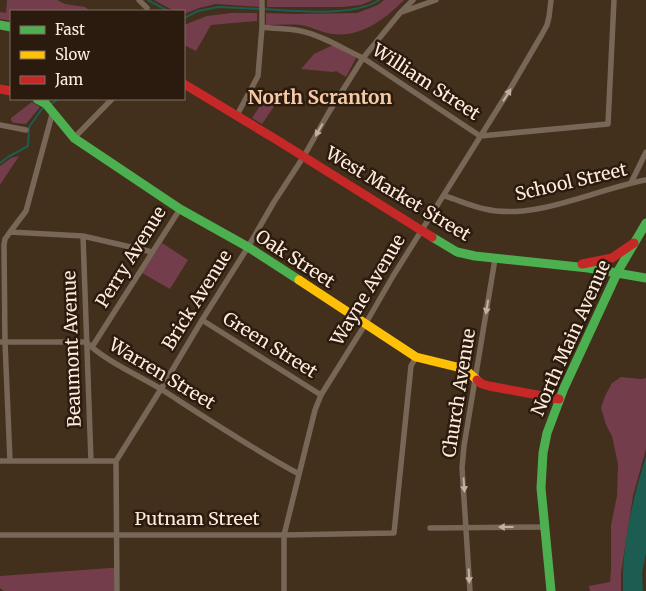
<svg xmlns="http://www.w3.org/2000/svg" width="646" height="591" font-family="Merriweather,serif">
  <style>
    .green { fill: #743d4c }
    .water { fill: #1d5c50 }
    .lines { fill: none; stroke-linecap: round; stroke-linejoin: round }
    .stream { stroke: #1d5c50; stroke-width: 2 }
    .street { stroke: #786657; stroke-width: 5.5 }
    .fast { stroke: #4caf50; stroke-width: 9 }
    .slow { stroke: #ffc107; stroke-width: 9 }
    .jam { stroke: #c62828; stroke-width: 9 }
    .oneway { fill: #c2b0a1 }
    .labels { text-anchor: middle; stroke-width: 5; stroke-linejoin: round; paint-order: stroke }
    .street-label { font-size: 18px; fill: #ffecde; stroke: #2b1b0e }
    .neighbourhood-label { font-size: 19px; font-weight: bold; fill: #f6caa6; stroke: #2b1b0e }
  </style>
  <rect width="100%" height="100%" fill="#422f1c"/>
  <path class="green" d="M7,0H57L65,4L85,7L90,11H11V21L0,19V12L6,13Z
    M154,0H259L260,7L216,4L199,8L184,14V11H174Z
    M267,0H373L361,5L342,7H267Z
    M384,0H404C383,21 358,40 327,33C318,31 310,26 301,25C290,24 278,25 266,25V13L295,14L357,13L378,5Z
    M231,13H257V21L211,25L196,51L184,45V25L207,16Z
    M333,45L356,58L346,77L336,71L333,72L301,69L314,54Z
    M281,90L284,92L262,124L252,118L268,93L276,97Z
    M32,102L40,107L26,124L14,123L11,121V118Z
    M19,156L0,185V166L11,158Z
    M162,243L188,260L170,289L142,273Z
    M621,377L641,379L646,378V449L633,496L621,573V591H590L589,586L610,582L611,571V525L617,496L618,464L612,436L606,425L601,408L605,396L612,383Z
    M110,568H115V591H4L0,588V576Z"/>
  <path class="water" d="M646,456V553L642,573L643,591H623C621,548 633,497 646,456Z"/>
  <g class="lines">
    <path class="stream" d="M148,0L168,11
      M264,9C294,11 355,17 379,0
      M184,18L198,11L218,7L259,9
      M49,105L59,99
      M0,163L8,157L28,146L29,127L42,109L45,107"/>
    <path class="street" d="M139,0L147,8
      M402,12L436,0
      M262,27C274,29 289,28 301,31C324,36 343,49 363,58L480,136L608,124L614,0
      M237,115L258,76L262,27V0
      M0,125L26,130
      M74,138L112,99
      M631,183L646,152
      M445,196C458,200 471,206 485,209C534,221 596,189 646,180
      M10,232L83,236L152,252
      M83,236L91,461
      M202,320L321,395
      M0,342H86C107,362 136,374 161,389C206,418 251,448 299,474
      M92,347L180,209
      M0,461H116
      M10,461L5,342L4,245L5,239L10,232L26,211L53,111
      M430,528L545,527
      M0,535H284L394,533L411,366L416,357
      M117,591L116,461L161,389L202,320L248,247L274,202L304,156L329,112L363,58L400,13L413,0
      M284,591V535L315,410L321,395L366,323L393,276L510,89L541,36L547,25L549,17L551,0
      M470,591L462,468L464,446L495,259"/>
    <path class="fast" d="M0,25L11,27
      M37,99L46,104L74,138L180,209L248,247L299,280
      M432,237L457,252L475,256L588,268L646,278
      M551,591L541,488L543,453L547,433L564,388L618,271L646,223"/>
    <path class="slow" d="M299,280L416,357L457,367L467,371L477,380"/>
    <path class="jam" d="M184,84L277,140L432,237
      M0,89L11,91
      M582,264L612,258L634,243
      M477,380L482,384L489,386L559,399"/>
  </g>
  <defs><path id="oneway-solid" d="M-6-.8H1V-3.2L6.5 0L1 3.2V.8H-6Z" transform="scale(1.25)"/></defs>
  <g class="oneway">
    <use href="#oneway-solid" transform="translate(507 95) rotate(-58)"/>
    <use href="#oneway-solid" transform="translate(319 130) rotate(119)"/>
    <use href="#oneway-solid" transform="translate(487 307) rotate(99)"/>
    <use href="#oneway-solid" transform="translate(464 485) rotate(86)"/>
    <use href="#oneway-solid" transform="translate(506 527) rotate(-180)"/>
    <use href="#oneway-solid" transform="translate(469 576) rotate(87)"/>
  </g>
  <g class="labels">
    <g class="street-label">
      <text transform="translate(426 82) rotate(33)" y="6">William Street</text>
      <text transform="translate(571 182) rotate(-13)" y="6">School Street</text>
      <text transform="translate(398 194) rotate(31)" y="6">West Market Street</text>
      <text transform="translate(131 257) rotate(-58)" y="6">Perry Avenue</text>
      <text transform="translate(295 259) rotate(33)" y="6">Oak Street</text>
      <text transform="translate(368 290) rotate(-59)" y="6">Wayne Avenue</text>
      <text transform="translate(197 300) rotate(-58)" y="6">Brick Avenue</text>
      <text transform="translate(571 338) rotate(-66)" y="6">North Main Avenue</text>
      <text transform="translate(270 345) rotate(32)" y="6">Green Street</text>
      <text transform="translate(72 349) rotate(-92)" y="6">Beaumont Avenue</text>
      <text transform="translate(162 374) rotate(31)" y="6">Warren Street</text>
      <text transform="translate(459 393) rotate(-81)" y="6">Church Avenue</text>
      <text x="197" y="525">Putnam Street</text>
    </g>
    <g class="neighbourhood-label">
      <text x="320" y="104">North Scranton</text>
    </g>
  </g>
  <rect x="10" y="10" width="175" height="90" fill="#2b1b0e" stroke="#806f61"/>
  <rect x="20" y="26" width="25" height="8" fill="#4caf50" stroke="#806f61"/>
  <text x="55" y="35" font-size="15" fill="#ffecde">Fast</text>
  <rect x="20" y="51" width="25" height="8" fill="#ffc107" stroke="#806f61"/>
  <text x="55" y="60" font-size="15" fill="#ffecde">Slow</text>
  <rect x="20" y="76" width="25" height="8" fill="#c62828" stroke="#806f61"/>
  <text x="55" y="85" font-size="15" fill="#ffecde">Jam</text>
</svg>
